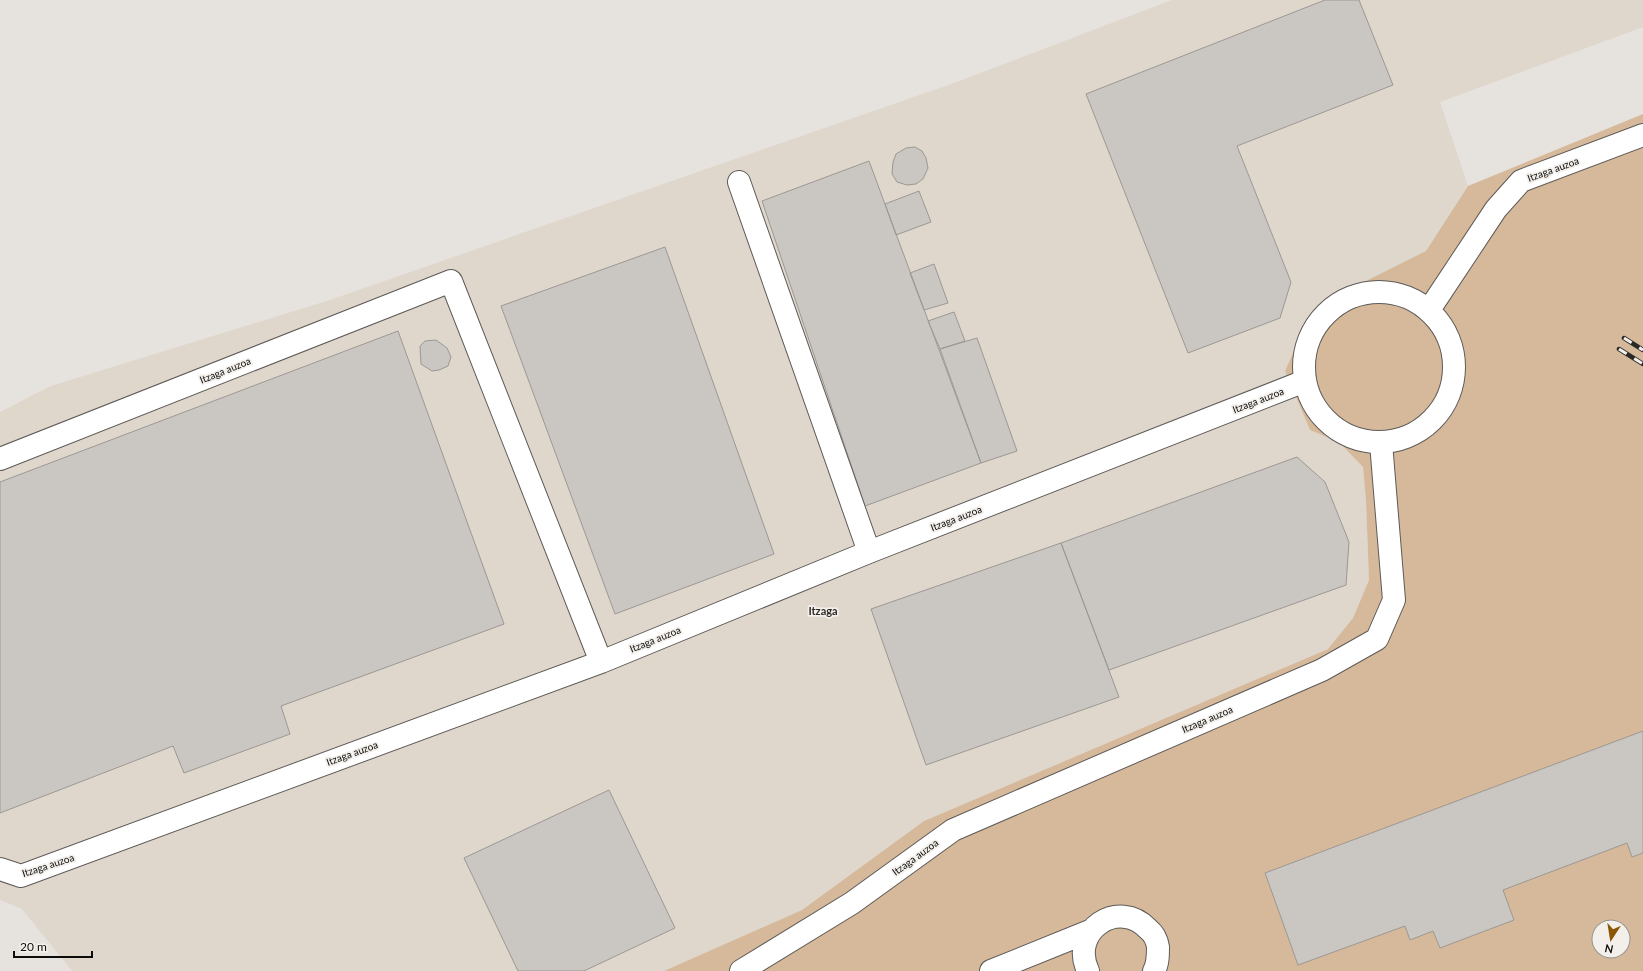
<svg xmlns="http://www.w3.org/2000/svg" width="1643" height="971" font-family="Lato,sans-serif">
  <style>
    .built { fill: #dfd6cc }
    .green { fill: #d5b99a; fill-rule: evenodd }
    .building { fill: #cac6c2; stroke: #9c9894 }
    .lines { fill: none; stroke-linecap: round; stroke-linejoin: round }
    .minor-casing { stroke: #5e5a57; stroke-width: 24 }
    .minor { stroke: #fff; stroke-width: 22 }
    .rail-casing { stroke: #2a2927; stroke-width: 4.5 }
    .rail { stroke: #f3efeb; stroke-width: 3; stroke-dasharray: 9; stroke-linecap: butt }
    .labels { text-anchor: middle; stroke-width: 3.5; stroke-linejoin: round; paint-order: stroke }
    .street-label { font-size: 10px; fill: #0d0c0a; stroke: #f3efeb }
    .neighbourhood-label { font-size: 11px; font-weight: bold; fill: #2e2b28; stroke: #f3efeb }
  </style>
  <rect width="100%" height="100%" fill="#e6e2dd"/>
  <path class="built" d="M1172,0H1643V27L1440,102L1468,186L1426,251L1324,302L1309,317L1285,371L1310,430L1339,442L1363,467L1366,501L1369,580L1353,618L1328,649L924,821L802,910L664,971H72L22,909L0,900V412L51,386L330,300L957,82Z"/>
  <path class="green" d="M1643,114V971H664L802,910L924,821L1328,649L1353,618L1369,580L1366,501L1363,467L1339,442L1310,430L1285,371L1309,317L1324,302L1426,251L1468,186ZM1599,927H1623V951H1599Z"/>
  <path class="building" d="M1325,0H1359L1393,85L1237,146L1291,282L1280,318L1188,353L1086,94Z
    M915,147L922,151L926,158L928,168L923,179L916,184L907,185L897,182L892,174L893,162L896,154L906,148Z
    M869,161L981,463L865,506L762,201Z
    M919,191L931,222L896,235L885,204Z
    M665,247L774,554L615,614L501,306Z
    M934,264L948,303L924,310L910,273Z
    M954,312L965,341L940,349L928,321Z
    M398,331L504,624L281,706L290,734L184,773L173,746L0,813V482Z
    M977,338L1017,451L981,463L940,349Z
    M436,340L447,348L451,357L448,366L439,370L432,371L421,364L420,346L425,341Z
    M1297,457L1325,482L1349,542L1346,585L1109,670L1061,543Z
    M1061,543L1119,697L926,765L871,609Z
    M1643,731V853L1632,857L1627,843L1503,890L1514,920L1440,948L1433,931L1410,940L1405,926L1298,965L1265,873Z
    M609,790L675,928L584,971H518L464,858Z"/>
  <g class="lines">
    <g class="minor-casing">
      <path id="minor" d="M739,182L869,552
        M1304 367a75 75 0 1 1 150 0a75 75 0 1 1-150 0Z
        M1429,310L1496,209L1521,181L1643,135
        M0,459L451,281L601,662
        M0,869L21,876L601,662L869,552L1305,381
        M741,971L852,903L953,830L1322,670L1377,639L1394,600L1381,443
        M991,971L1090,931
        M1088,971C1069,930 1119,898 1148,929C1153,933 1157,940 1158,947C1158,955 1158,964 1154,971"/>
    </g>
    <use href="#minor" class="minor"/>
    <g class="rail-casing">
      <path id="rail" d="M1624,338L1643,350
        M1619,349L1643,364"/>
    </g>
    <use href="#rail" class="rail"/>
  </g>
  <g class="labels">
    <g class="street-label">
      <text transform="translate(1553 169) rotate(-20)" y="4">Itzaga auzoa</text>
      <text transform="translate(225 370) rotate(-22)" y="4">Itzaga auzoa</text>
      <text transform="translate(1258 400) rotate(-21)" y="4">Itzaga auzoa</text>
      <text transform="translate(956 518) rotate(-21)" y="4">Itzaga auzoa</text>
      <text transform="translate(655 639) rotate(-22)" y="4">Itzaga auzoa</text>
      <text transform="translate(1207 719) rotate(-23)" y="4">Itzaga auzoa</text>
      <text transform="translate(352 753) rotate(-20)" y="4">Itzaga auzoa</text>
      <text transform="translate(915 857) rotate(-36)" y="4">Itzaga auzoa</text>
      <text transform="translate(48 865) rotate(-18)" y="4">Itzaga auzoa</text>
    </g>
    <g class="neighbourhood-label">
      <text x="823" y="615">Itzaga</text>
    </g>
  </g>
  <g transform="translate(1611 939) rotate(192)"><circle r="19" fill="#f3efeb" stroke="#979491"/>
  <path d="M0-3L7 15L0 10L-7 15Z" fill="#8b5704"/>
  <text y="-6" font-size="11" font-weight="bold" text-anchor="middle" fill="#0d0c0a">N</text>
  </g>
  <path d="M14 951v6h78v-6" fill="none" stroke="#0d0c0a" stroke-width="2"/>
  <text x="20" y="951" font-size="12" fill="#0d0c0a" stroke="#f3efeb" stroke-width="3" paint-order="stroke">20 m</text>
</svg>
